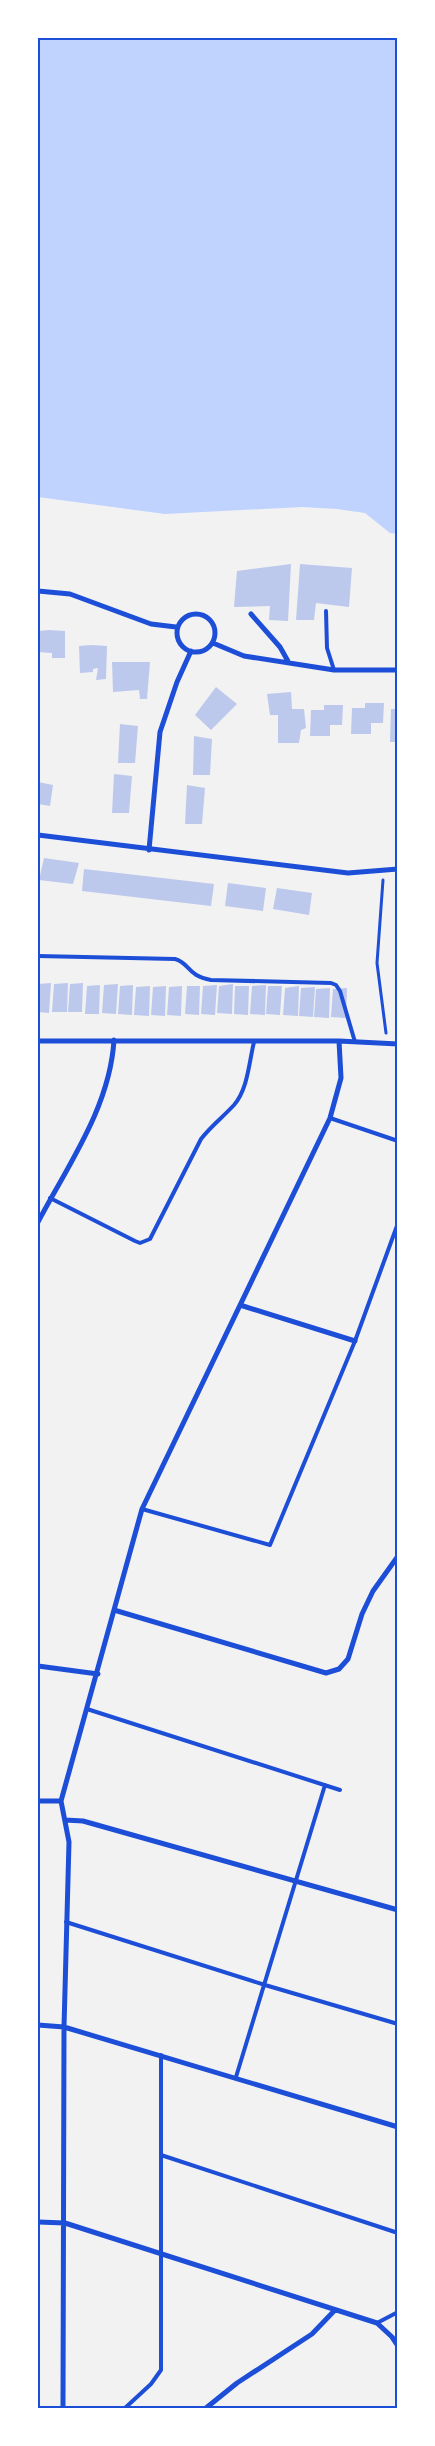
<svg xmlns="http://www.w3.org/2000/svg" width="435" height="2446" font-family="'Titillium Web',sans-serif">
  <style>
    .water { fill: #bfd3fe }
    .building { fill: #bdc9ec }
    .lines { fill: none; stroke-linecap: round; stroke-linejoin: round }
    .path { stroke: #1d4ed8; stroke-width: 3 }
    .service { stroke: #1d4ed8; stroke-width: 4 }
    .minor { stroke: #1d4ed8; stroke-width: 5 }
    .neatline { fill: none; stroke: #1d4ed8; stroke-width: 2 }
  </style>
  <rect width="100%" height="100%" fill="#f2f2f2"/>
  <path class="water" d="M38,38H397V534L390,533L365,513L337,509L302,507L165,514L38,497Z"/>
  <path class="building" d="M291,564L288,621L269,620L270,606L234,607L237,571Z
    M300,564L352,568L349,607L316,603L314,620H296Z
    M49,630L65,631V658H52V653L38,652V631Z
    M91,645L107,646L106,679L96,680L98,668L93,669V672L80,673L79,646Z
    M112,662H150L147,699H140L139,690L113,692Z
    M216,687L237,704L211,730L195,715Z
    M291,692L292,709H304L306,728L301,730L299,743H278V715H270L267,694Z
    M365,703H384L383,723H371V734H351L352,708H365Z
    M324,705H343L342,725H330V736H310L311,710H324Z
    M391,709H398V742H390Z
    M120,724L138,726L135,763H118Z
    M194,736L212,739L210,775H193Z
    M114,774L132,776L129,813H112Z
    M38,782L53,785L50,806L38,804Z
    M187,785L205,788L202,824H185Z
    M44,858L79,863L73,884L39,880Z
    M84,869L214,884L211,906L82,891Z
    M228,883L266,888L263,911L225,906Z
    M277,888L312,893L309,915L273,909Z
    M51,983L49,1013L38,1012V984Z
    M68,983L67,1012H52L54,984Z
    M83,983L82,1012H68L70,984Z
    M118,984L116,1014L102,1013L104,985Z
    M233,984L232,1014L217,1013L219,986Z
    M100,985L99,1014H85L87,986Z
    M133,985L132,1015L118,1014L120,986Z
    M217,985L215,1015L201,1014L203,986Z
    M266,985L265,1015L250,1014L252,986Z
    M150,986L149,1016L134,1015L136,987Z
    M166,986L165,1016L151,1015L153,987Z
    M182,986L181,1016L167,1015L169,987Z
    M187,986H200L199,1015L185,1014Z
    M235,986H249L248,1015L234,1014Z
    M268,986H282L280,1015L266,1014Z
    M299,986L298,1016L283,1015L285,988Z
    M315,987L313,1017L299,1016L301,988Z
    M330,988L329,1018L314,1017L316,989Z
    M347,988L346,1018L331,1017L333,989Z"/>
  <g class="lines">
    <path class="path" d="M383,880L377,963L386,1033"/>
    <path class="service" d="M326,611L327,648L334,670
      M38,956L175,959C190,963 187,976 211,980L331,983L336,985L340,991L355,1042
      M330,1118L398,1141
      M50,1198L135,1241L140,1243L150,1239L201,1139C211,1126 223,1117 234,1105C248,1089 249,1062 254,1042
      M142,1509L270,1545L355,1341L398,1223
      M87,1709L340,1790
      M66,1922L265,1985L398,2024
      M236,2077L325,1785
      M161,2155L398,2233
      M377,2323L398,2312
      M125,2408L151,2384L161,2370V2055"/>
    <path class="minor" d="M38,591L70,594L151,624L176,627
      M177 633a19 19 0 1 1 38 0a19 19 0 1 1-38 0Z
      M251,614L280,647L289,663
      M213,643L244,656L334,670H398
      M38,835L348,873L398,869
      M149,850L160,732L177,682L191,651
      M38,1041H339L398,1044
      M38,1222C68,1165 110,1107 114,1040
      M240,1305L355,1341
      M114,1610L326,1673L339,1669L348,1659L362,1614L373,1591L398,1556
      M38,1666L98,1674
      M38,1801H61
      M65,1820L83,1821L398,1910
      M38,2025L64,2027L398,2127
      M38,2222L65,2223L377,2323L392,2337L398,2346
      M63,2408L64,2027L69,1842L61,1801L142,1509L330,1118L341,1078L339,1041
      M206,2408L237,2383L312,2334L335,2310"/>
  </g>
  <rect width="435" height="2446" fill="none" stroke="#ffffff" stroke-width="78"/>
  <rect x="39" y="39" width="357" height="2368" class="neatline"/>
</svg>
